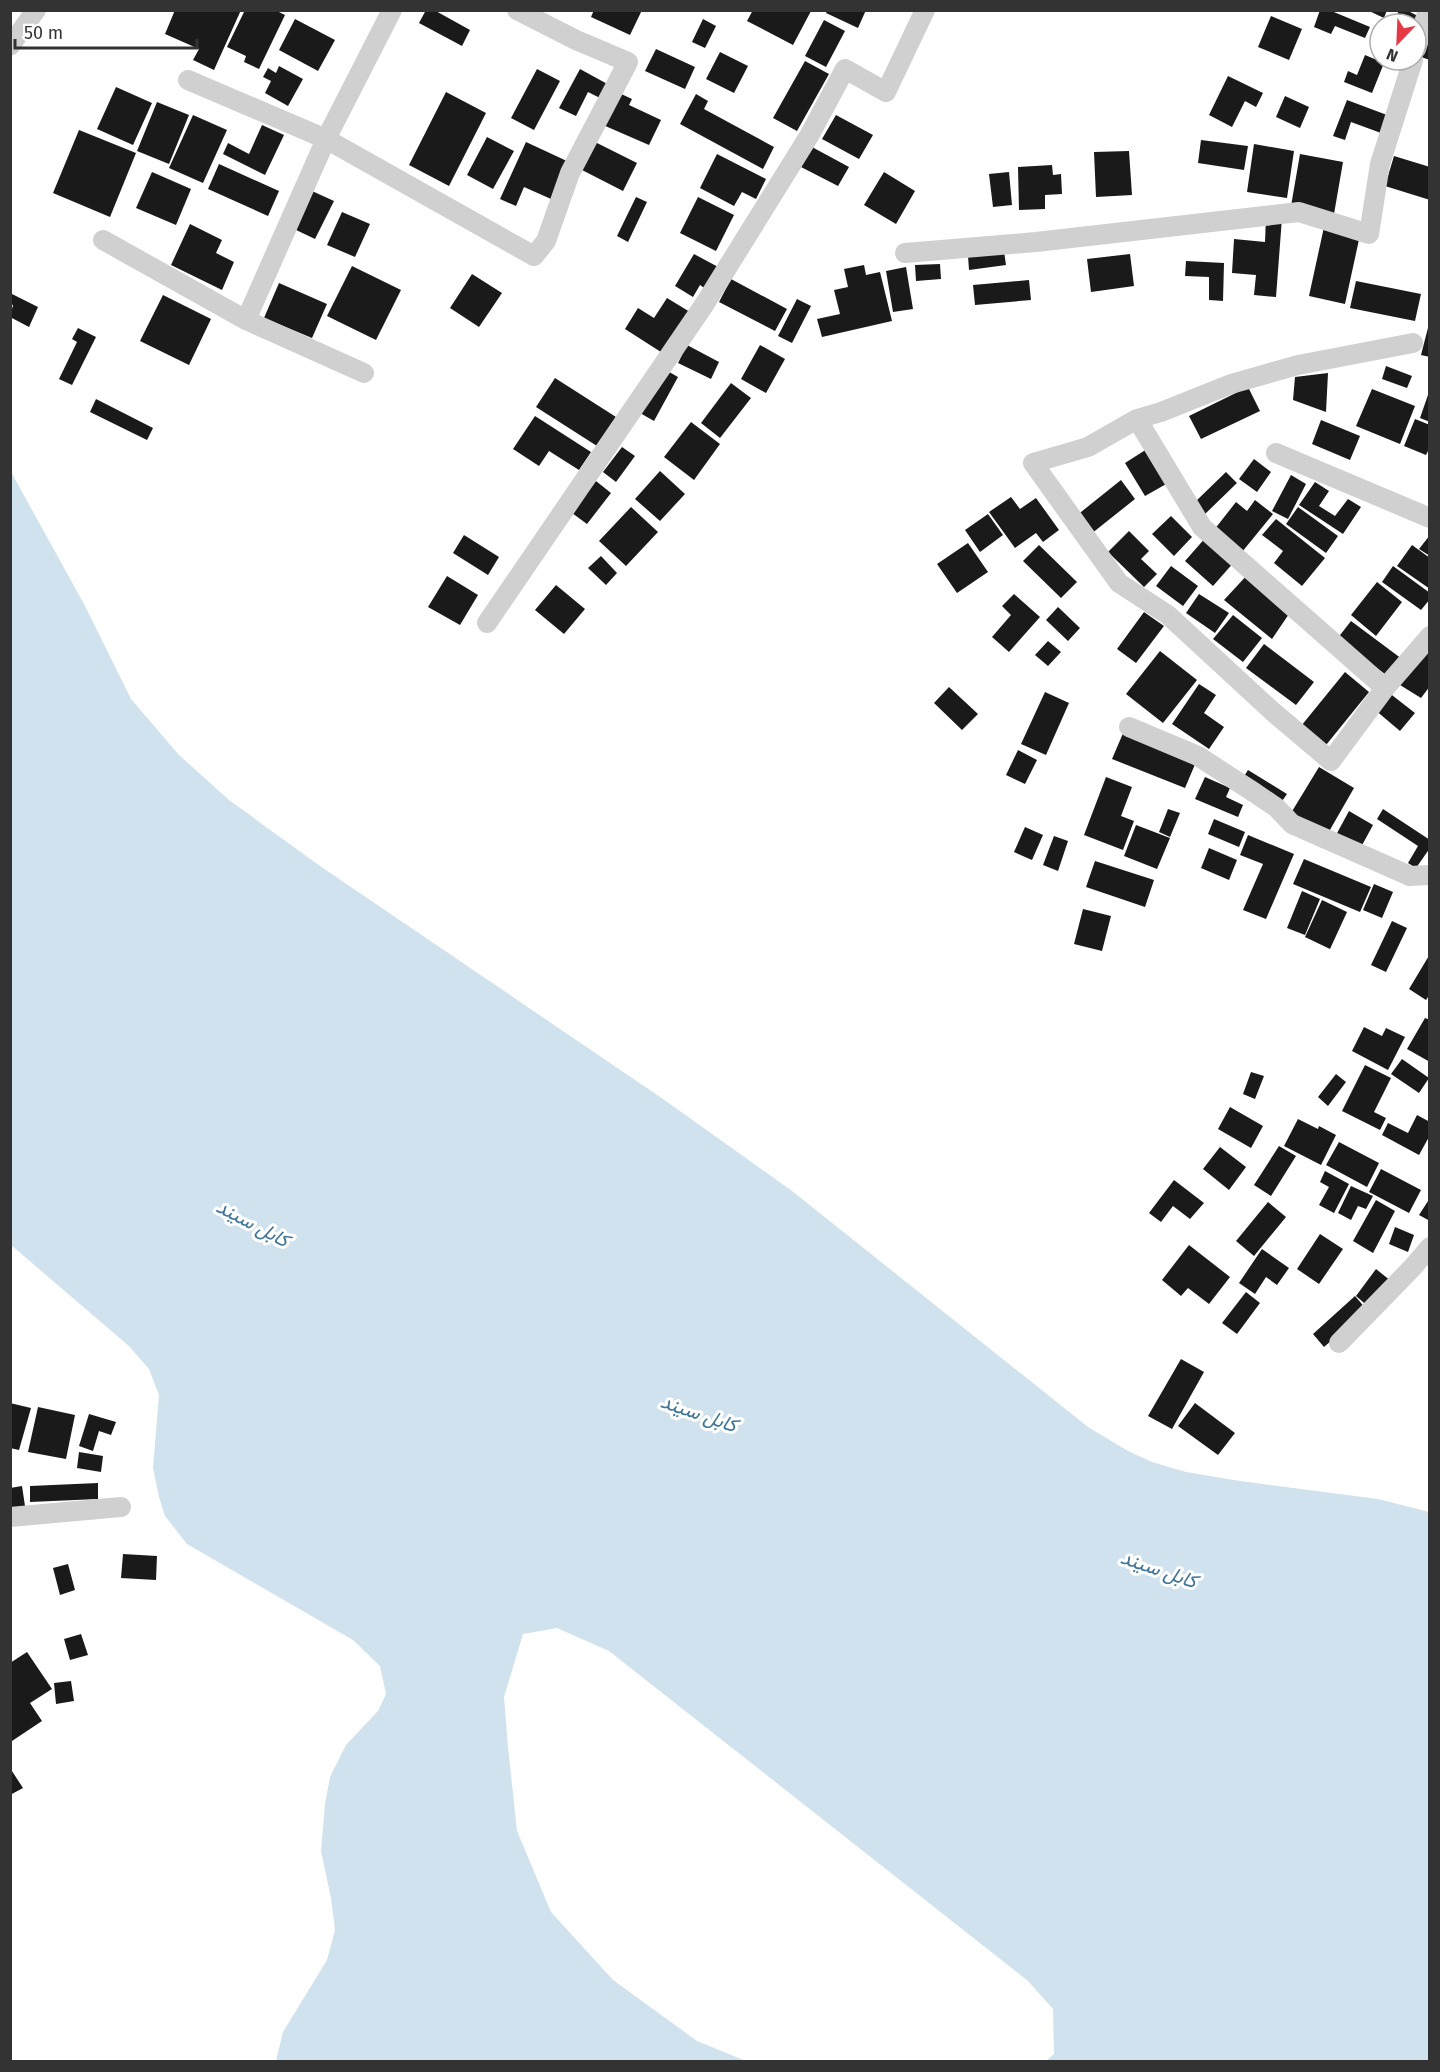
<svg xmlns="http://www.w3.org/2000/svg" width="1440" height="2072" font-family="'Fira Sans',Vazirmatn,sans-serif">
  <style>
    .water { fill: #cfe2ee }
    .building { fill: #1a1a1a }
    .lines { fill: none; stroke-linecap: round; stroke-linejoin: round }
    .street { stroke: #d0d0d0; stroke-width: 20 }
    .labels { text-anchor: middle; stroke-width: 6; stroke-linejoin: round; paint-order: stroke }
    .water-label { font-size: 20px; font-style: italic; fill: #3f7597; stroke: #fff }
  </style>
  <rect width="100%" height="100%" fill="#fff"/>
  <path class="water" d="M10,470L85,606L131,699L179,755L229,800L320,866L663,1099L792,1191L1088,1427L1128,1451L1152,1462L1186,1472L1240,1481L1378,1499L1429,1512V2061H1046L1054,2054L1053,2009L1028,1981L609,1651L557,1628L523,1634L504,1697L508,1747L517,1831L551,1912L613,1980L697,2041L746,2061H276L283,2032L327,1960L335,1930L331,1898L321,1851L325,1804L330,1777L346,1745L378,1711L386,1694L380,1666L353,1640L187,1544L165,1516L159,1497L153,1468L159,1395L149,1369L129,1346L11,1245Z"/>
  <path class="building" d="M175,10H241L214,70L193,60L199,49L165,34Z
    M245,10H275L285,15L259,69L244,62L246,56L227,47Z
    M426,10H434L470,30L462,46L419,23Z
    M594,10H642L630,35L591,17Z
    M753,10H810L811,11L793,45L747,21Z
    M827,10H866L858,28L826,13Z
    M1320,10H1329L1370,27L1365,38L1335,26L1331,34L1314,27Z
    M1367,10H1387L1384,18Z
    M1399,10H1406L1418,16L1414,24H1393Z
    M1271,16L1302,29L1289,60L1258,47Z
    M295,19L335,40L318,71L279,50Z
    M703,19L716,26L705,48L692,42Z
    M824,20L845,31L826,67L805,56Z
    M1430,34V60L1421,57Z
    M656,49L695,67L685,89L645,71Z
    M720,52L748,66L734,93L706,79Z
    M1365,55L1384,63L1372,93L1344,82L1348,71L1357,75Z
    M805,61L829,74L797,131L773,118Z
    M279,66L303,79L288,106L265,93L271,81L263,77L268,68L276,73Z
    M537,69L560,81L534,130L511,118Z
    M580,69L611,86L604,100L588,92L576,116L559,108Z
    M1228,76L1263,93L1256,107L1245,101L1232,127L1209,115Z
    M116,87L152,103L133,145L97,129Z
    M446,92L486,113L449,186L409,165Z
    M617,92L632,99L629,105L661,120L649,145L603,125Z
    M696,94L708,101L704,109L774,147L763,169L680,124Z
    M1285,96L1309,107L1300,128L1276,117Z
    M1347,100L1387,115L1381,133L1351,122L1345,140L1333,136Z
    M157,102L189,115L169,164L137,151Z
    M193,115L227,130L203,183L169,168Z
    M836,115L873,135L859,159L822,139Z
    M262,125L284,135L265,175L223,154L228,143L249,154Z
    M79,130L136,153L110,217L53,193Z
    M487,137L514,151L493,189L467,175Z
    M1201,140L1248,146L1244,170L1198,163Z
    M526,142L569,162L551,199L524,187L516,206L500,199Z
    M595,142L637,163L623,191L582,170Z
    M1254,144L1294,151L1287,198L1247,192Z
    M812,147L849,167L838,186L801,167Z
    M1129,151L1132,195L1096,197L1094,152Z
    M717,154L766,179L756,199L742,192L734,206L700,188Z
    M1300,154L1343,162L1334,214L1291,206Z
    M1394,156L1430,167V200L1385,186Z
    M219,164L279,191L268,216L208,189Z
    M1052,165L1053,175L1061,174L1062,194L1045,195V209L1019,210L1018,167Z
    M152,172L191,189L176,225L136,208Z
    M884,172L915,191L896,224L864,205Z
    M1009,172L1012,205L993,207L989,174Z
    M312,191L334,201L315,239L294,229Z
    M636,197L647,202L628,242L617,236Z
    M698,197L734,215L716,251L680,233Z
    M342,212L370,224L355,257L327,245Z
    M1266,217L1282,218L1276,297L1254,295L1256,275L1232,273L1234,239L1265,242Z
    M190,224L222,240L216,253L234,262L222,290L171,265Z
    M1324,227L1360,235L1345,304L1309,296Z
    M1004,251L1006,265L969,270L968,256Z
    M694,254L720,268L707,290L700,285L693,297L675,286Z
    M1130,254L1134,286L1091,292L1087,259Z
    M1186,261L1224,263L1223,301L1209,300V277L1185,276Z
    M940,264L941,279L916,281L915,265Z
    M864,265L866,275L880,272L892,321L822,337L817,319L840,314L834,290L848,287L844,269Z
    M352,266L401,290L376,340L327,316Z
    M906,267L913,309L893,312L886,271Z
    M472,274L502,293L479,327L450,308Z
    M731,279L787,309L775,331L719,302Z
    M1029,280L1031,300L975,305L973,285Z
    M1356,281L1421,294L1415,321L1350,308Z
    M279,283L327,304L312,338L264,318Z
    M10,293L38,307L29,327L10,317L13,305L10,304Z
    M163,295L211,319L189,365L140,341Z
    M667,298L690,312L664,354L625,329L638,308L654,318Z
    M797,299L811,306L792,343L778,336Z
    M1429,324H1430V357L1421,355Z
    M78,328L96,337L72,385L59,379L77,342L72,339Z
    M687,345L719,362L711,379L678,363Z
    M760,345L785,359L766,393L741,379Z
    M1386,366L1412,376L1407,388L1382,379Z
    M664,369L678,377L654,421L640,413Z
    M1328,373L1326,412L1293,400L1295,377Z
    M555,378L616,417L597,446L536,407Z
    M731,383L751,398L720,438L701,423Z
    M1248,387L1260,411L1201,439L1189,416Z
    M1372,389L1415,406L1400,444L1356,426Z
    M1429,392H1430V422L1420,418Z
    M96,399L153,428L147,440L90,412Z
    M535,416L591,452L579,470L549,451L539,466L513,449Z
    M1415,419L1430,425V447L1426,455L1404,446Z
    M1321,420L1360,436L1350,460L1312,444Z
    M691,422L720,444L694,480L664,457Z
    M622,447L635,456L616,482L603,472Z
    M1147,449L1168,483L1145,496L1125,463Z
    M1254,459L1271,472L1257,492L1239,479Z
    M660,471L685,494L660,521L635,499Z
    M1226,472L1237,483L1205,514L1194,503Z
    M1291,475L1306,484L1288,519L1272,511Z
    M1121,480L1135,499L1091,534L1076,516Z
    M596,481L611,493L587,524L572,513Z
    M1315,482L1329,491L1319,506L1335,516L1348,499L1361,507L1343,534L1299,505Z
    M1011,497L1020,509L1036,498L1059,530L1043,542L1036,533L1015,548L989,512Z
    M1255,500L1273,514L1242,552L1214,530L1236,502L1247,511Z
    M631,507L658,532L626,566L599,541Z
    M1298,507L1338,536L1326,553L1286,524Z
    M988,514L1003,535L980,552L965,530Z
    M1171,516L1192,537L1174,556L1152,534Z
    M1276,519L1325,558L1302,586L1274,563L1283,551L1262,535Z
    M1129,531L1149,551L1141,559L1157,574L1144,587L1108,552Z
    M464,535L499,557L488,575L453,553Z
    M1430,535V556L1419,549Z
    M1207,536L1235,561L1213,586L1185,561Z
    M968,543L988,572L957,593L937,564Z
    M1039,545L1077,582L1061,598L1023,561Z
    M1412,545L1430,558V589L1397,566Z
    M601,556L617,573L606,585L588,568Z
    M1171,566L1198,586L1183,606L1156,586Z
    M1393,566L1430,593V599L1421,610L1382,582Z
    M1249,573L1291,611L1272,639L1224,600Z
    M447,576L478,595L460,625L428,607Z
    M1377,582L1402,602L1376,636L1351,615Z
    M556,585L585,609L564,634L535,610Z
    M1014,594L1040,617L1009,652L992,637L1011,615L1002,606Z
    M1199,594L1229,613L1215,633L1186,613Z
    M1058,607L1080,628L1068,641L1046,620Z
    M1144,612L1164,626L1136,663L1117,649Z
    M1233,615L1262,638L1243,662L1213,639Z
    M1351,621L1402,659L1389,677L1337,639Z
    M1048,641L1061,652L1048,666L1035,655Z
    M1264,644L1314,682L1296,705L1246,668Z
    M1430,647V686L1421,698L1400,685Z
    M1160,651L1197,680L1163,723L1126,694Z
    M1345,672L1369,692L1322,750L1297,731Z
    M1199,684L1216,695L1204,713L1224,727L1209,749L1172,724Z
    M949,687L978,714L962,730L934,703Z
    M1045,692L1069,703L1046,755L1021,744Z
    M1388,692L1415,713L1400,731L1374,709Z
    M1124,731L1196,762L1185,788L1112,759Z
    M1018,750L1037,760L1025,784L1006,775Z
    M1319,767L1354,788L1327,835L1291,813Z
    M1248,770L1287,794L1280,804L1241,781Z
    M1106,777L1132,787L1121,816L1134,821L1123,850L1084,835Z
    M1205,777L1230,788L1226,797L1243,805L1238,817L1195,799Z
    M1168,809L1180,813L1170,837L1159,832Z
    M1383,809L1430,840V848L1416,868L1408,863L1418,846L1377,819Z
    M1349,811L1373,825L1360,849L1336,835Z
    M1214,819L1245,832L1239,847L1208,834Z
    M1136,825L1170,838L1157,869L1124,856Z
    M1025,827L1043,835L1032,860L1014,852Z
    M1248,835L1294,854L1266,919L1243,910L1263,864L1240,855Z
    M1054,836L1068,841L1058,871L1043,865Z
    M1209,848L1237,860L1229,880L1201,868Z
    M1304,859L1371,887L1360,912L1293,884Z
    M1095,861L1154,880L1145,907L1086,887Z
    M1374,884L1393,892L1382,918L1363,910Z
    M1302,891L1320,899L1305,935L1287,928Z
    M1322,900L1347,912L1330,949L1305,937Z
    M1083,909L1111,916L1102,951L1074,944Z
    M1392,921L1407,928L1386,972L1371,965Z
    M1430,954V994L1426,1000L1409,989Z
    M1425,1018L1430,1020V1062L1407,1049Z
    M1364,1027L1382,1036L1386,1028L1405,1037L1388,1070L1352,1051Z
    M1402,1059L1429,1078L1419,1093L1391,1074Z
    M1365,1065L1391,1078L1374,1112L1386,1118L1380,1130L1342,1111Z
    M1251,1072L1264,1076L1255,1099L1243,1094Z
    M1336,1074L1346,1082L1328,1106L1318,1097Z
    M1230,1107L1263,1126L1251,1148L1218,1129Z
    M1417,1115L1430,1122V1135L1419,1155L1382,1135L1388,1123L1408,1133Z
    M1298,1119L1318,1129L1319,1126L1336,1135L1321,1165L1284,1146Z
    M1339,1142L1379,1163L1367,1187L1326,1165Z
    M1279,1146L1296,1156L1271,1196L1254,1185Z
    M1220,1147L1246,1167L1229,1190L1203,1169Z
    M1381,1169L1421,1190L1409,1213L1369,1192Z
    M1325,1171L1349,1184L1334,1213L1319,1205L1329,1187L1320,1182Z
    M1174,1180L1204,1203L1190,1219L1173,1206L1161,1222L1149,1213Z
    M1351,1186L1373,1196L1366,1209L1358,1206L1351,1220L1338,1213Z
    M1430,1198V1221L1419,1215Z
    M1376,1200L1395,1211L1373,1253L1353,1241Z
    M1268,1202L1286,1217L1254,1256L1236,1241Z
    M1395,1227L1414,1235L1408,1252L1389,1244Z
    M1320,1234L1343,1249L1319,1284L1297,1269Z
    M1189,1245L1230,1277L1209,1304L1188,1288L1181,1296L1162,1280Z
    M1262,1249L1289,1268L1277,1285L1266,1277L1255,1294L1239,1283Z
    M1376,1269L1391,1281L1370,1308L1356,1296Z
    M1246,1292L1260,1303L1237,1334L1222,1323Z
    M1355,1296L1367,1310L1324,1347L1313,1334Z
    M1181,1359L1204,1372L1172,1429L1148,1416Z
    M10,1403L31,1408L19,1450L10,1448Z
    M1195,1403L1235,1433L1218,1455L1178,1426Z
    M38,1407L75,1415L66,1459L28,1452Z
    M89,1414L116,1422L111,1435L99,1431L93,1451L79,1446Z
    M79,1452L103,1456L101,1472L77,1468Z
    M98,1483V1499L30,1502V1486Z
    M22,1486L25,1506L10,1508V1488Z
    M123,1554L157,1556L156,1580L121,1578Z
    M68,1564L75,1590L60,1595L53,1568Z
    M81,1634L88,1655L70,1660L64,1639Z
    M27,1652L52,1689L30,1703L42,1721L12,1741L10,1738V1663Z
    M71,1681L74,1701L56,1704L54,1683Z
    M10,1768L23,1788L10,1795Z"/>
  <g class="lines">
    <path class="street" d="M10,46L36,10
      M1416,49L1428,10
      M188,80L326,139L534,256L546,241L570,173L628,62L576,40L517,10
      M103,240L246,320L364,373
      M905,253L1036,242L1299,212L1369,234L1380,164L1413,60
      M246,320L326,139L392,10
      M1413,343L1298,365L1231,384L1161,412L1137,419L1088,447L1033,463L1119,583L1168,615L1272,711L1331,761L1385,688L1430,636
      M1137,419L1202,527L1385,688
      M1276,453L1430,518
      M487,623L704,305L809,136L845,69L886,92L925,10
      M1129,727L1198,756L1255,793L1277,808L1292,824L1410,876L1430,875
      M1339,1343L1412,1268L1430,1247
      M10,1517L121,1507"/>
  </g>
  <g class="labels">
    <g class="water-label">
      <text transform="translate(253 1223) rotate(28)" y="7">کابل سيند</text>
      <text transform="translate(699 1413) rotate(19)" y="7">کابل سيند</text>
      <text transform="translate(1159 1569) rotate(19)" y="7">کابل سيند</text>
    </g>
  </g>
  <rect width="1440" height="2072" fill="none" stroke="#333333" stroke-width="24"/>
  <g transform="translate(1398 42) rotate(203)"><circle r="28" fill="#ffffff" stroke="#adadad" stroke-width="1.5"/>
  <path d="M0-4.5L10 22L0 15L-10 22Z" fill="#e63946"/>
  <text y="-9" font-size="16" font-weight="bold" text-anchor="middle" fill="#333333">N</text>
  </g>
  <path d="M15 39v9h182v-9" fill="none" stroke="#333333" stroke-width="3"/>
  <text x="24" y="39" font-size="18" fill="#333333" stroke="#ffffff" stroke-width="4.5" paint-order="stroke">50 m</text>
</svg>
